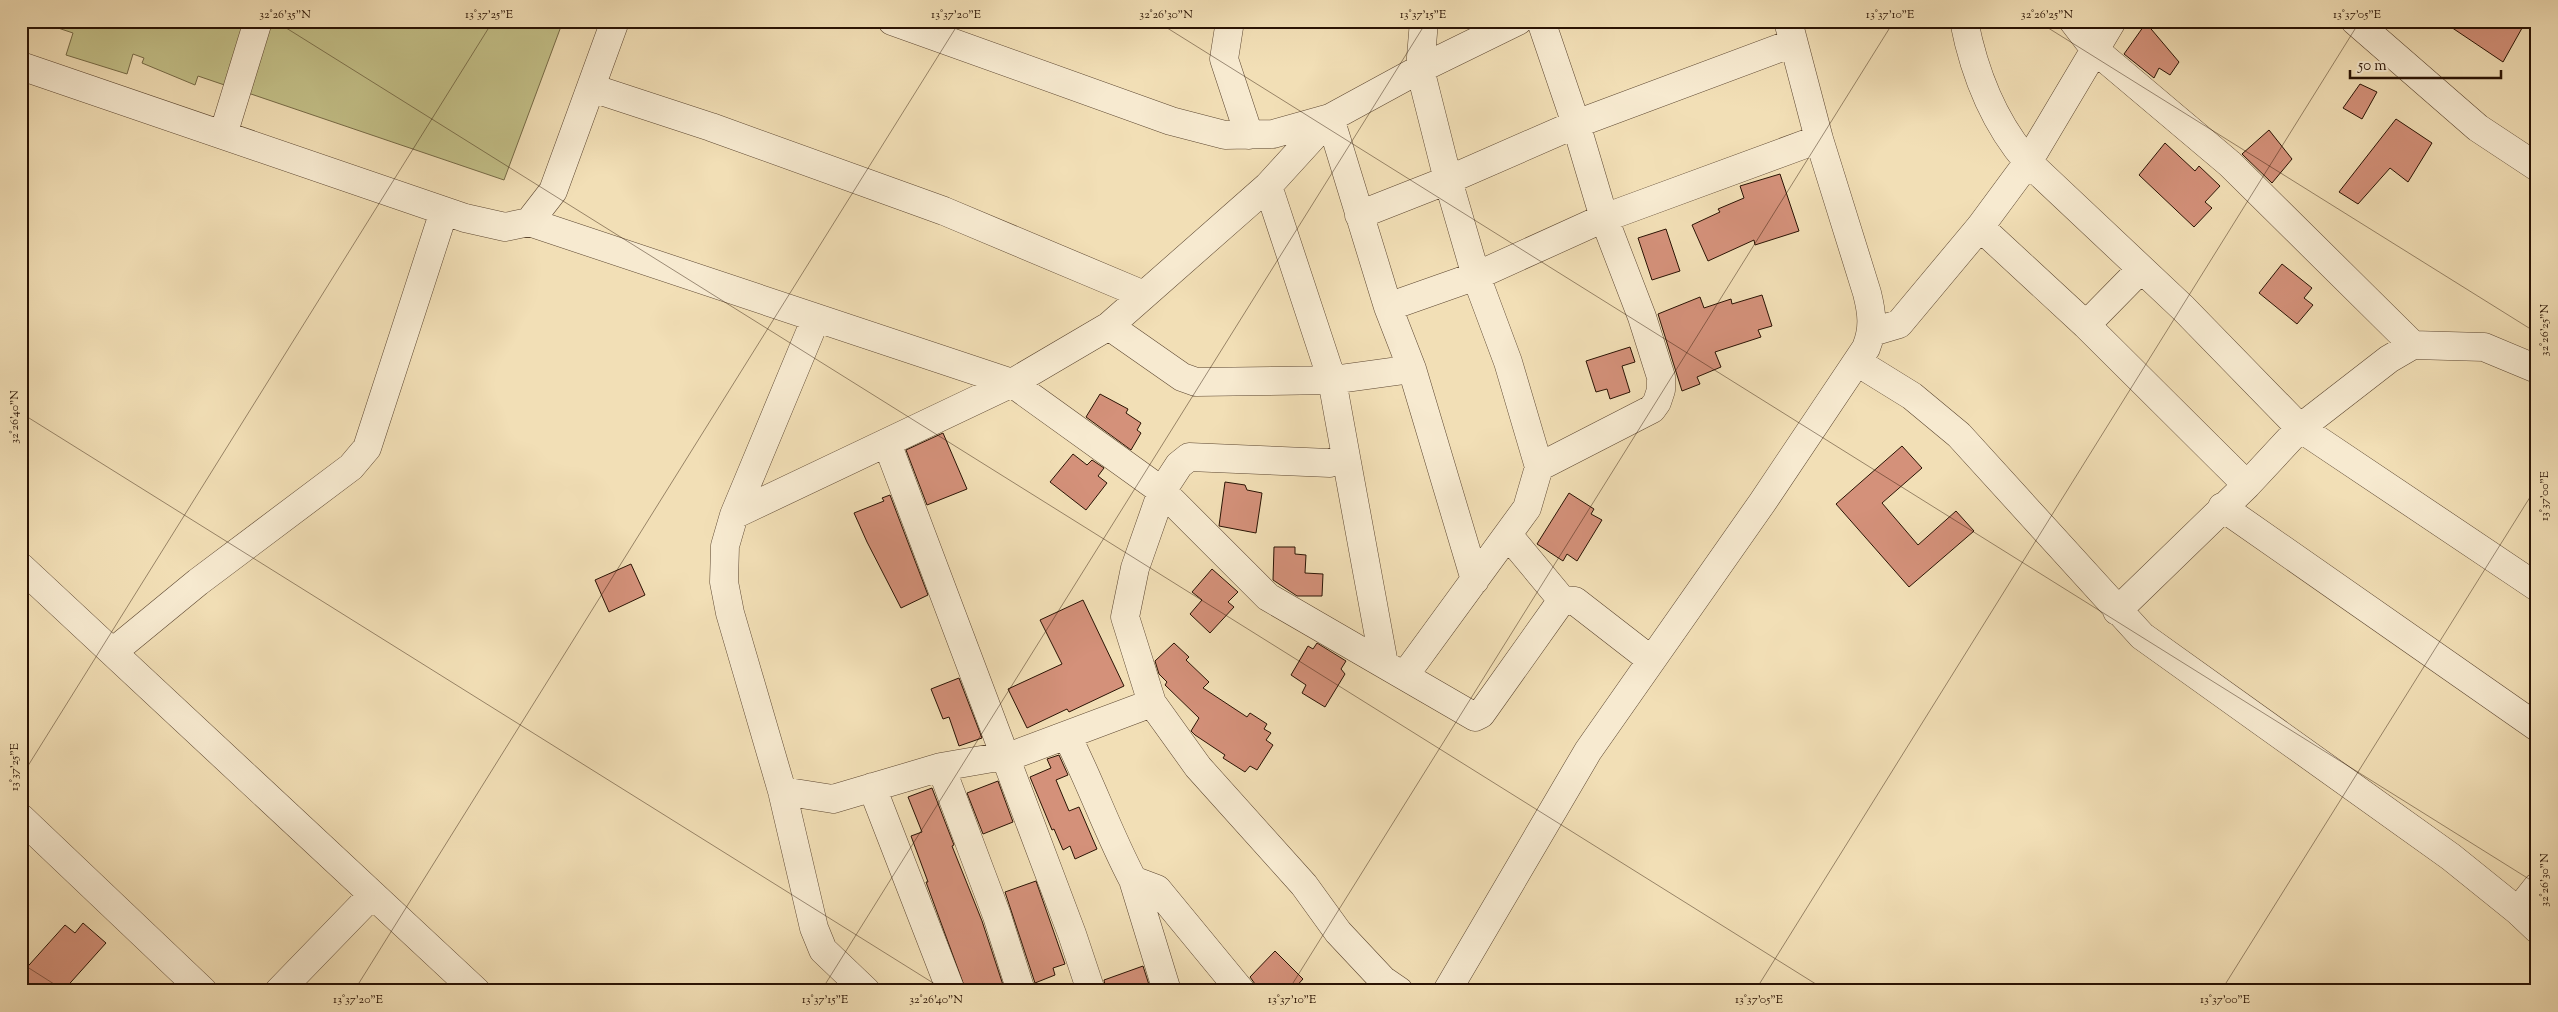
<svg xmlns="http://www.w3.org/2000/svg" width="2558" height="1012" font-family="'Sorts Mill Goudy',serif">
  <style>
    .green { fill: #c3c088; stroke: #766a46 }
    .building { fill: #d4917a; stroke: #2a1304 }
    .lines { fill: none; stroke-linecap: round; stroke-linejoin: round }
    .minor-casing { stroke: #5c4630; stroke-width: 29 }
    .minor { stroke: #f7ead0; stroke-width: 28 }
    .ticks { fill: none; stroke: #2a1304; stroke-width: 1; stroke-opacity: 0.45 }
    .neatline { fill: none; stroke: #2a1304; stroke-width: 2 }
    .ticks-label { font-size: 12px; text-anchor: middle; fill: #2a1304 }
  </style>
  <rect width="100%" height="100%" fill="#f2dfb6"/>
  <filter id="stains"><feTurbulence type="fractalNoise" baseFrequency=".004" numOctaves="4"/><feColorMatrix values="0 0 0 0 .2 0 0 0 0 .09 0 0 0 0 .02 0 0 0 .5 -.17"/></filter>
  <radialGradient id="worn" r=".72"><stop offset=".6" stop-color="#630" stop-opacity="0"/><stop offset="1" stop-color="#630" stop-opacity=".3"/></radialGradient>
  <path class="green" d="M37,21H563L504,180L198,76L195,85L142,63L144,58L133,54L127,74L66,55L73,33Z"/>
  <path class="building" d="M2442,21H2526L2503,62Z
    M2146,23L2179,62L2170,75L2159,68L2154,78L2124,54Z
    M2360,84L2377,92L2362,119L2343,108Z
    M2396,119L2432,143L2408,182L2390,168L2358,204L2339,192Z
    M2269,130L2292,159L2272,183L2242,154Z
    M2165,143L2195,171L2199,166L2220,186L2205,202L2212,208L2194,227L2139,175Z
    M1780,174L1799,231L1755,245L1754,240L1708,261L1692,225L1720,212L1718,209L1744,198L1740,186Z
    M1666,229L1680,271L1652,280L1638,238Z
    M2282,264L2312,288L2304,298L2313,305L2297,324L2259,293Z
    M1762,295L1772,326L1758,330L1761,337L1715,352L1721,367L1697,377L1700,384L1682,391L1658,314L1700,297L1704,308L1731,299L1732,304Z
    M1630,347L1635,362L1622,366L1630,392L1610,399L1607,389L1596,392L1586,361Z
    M1100,394L1128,409L1126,413L1141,423L1137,430L1141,433L1131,450L1086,417Z
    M943,433L967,489L927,505L906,450Z
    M1902,446L1922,468L1882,503L1918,545L1956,511L1974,531L1909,587L1836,504Z
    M1073,454L1087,465L1092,460L1104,468L1098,476L1107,483L1086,510L1050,482Z
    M1225,482L1245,485L1247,490L1262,493L1256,533L1219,526Z
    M1569,493L1594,509L1591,514L1602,520L1577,561L1567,554L1563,561L1537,544Z
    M890,495L928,595L901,608L867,542L854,513L884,501L882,498Z
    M1274,547H1295V554L1306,555L1305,573L1323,574L1322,596H1297L1273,580Z
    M631,564L645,595L609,612L595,580Z
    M1212,569L1238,592L1228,602L1234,607L1210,633L1190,614L1202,600L1192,592Z
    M1083,600L1124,686L1069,712L1067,709L1027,728L1008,689L1062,664L1040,620Z
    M1174,643L1189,657L1186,660L1209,682L1203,688L1247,717L1250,713L1267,724L1264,729L1271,733L1266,740L1273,745L1257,770L1250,766L1245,772L1223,758L1225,755L1195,735L1191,731L1199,718L1165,685L1167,682L1159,674L1155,661Z
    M1317,643L1346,661L1341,669L1345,674L1325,707L1302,693L1306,685L1291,675L1308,646L1313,649Z
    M959,678L982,738L959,746L949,717L943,719L931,689Z
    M1059,755L1068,775L1056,780L1069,811L1079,807L1097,849L1075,859L1070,846L1063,850L1054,829L1052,830L1030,777L1051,768L1047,759Z
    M998,781L1013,822L983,834L967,793Z
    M932,788L954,845L952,846L982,921L1005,991H966L926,882H928L911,836L922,832L908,797Z
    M1036,881L1065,964L1053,968L1055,975L1035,983L1005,892Z
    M83,923L106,943L63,991H21V974L65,925L75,933Z
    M1275,951L1303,979L1292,991H1260L1250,977Z
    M1143,966L1151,991H1106L1104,980Z"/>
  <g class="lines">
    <g class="minor-casing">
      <path id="minor" d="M892,21L1171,121L1225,135L1273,134L1330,118L1420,69L1518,21
        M1230,21L1224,59L1249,135
        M1964,21C1974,72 1994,123 2028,162L2183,308L2300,428L2537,587
        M2073,21L2096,51L2230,164L2413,345
        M2355,21L2478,128L2537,167
        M21,66L465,218L505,227L529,222L553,191L615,21
        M592,88L711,127L944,211L1144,295
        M223,135L258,21
        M1359,215L1448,180L1576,124L1541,21
        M529,222L1012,383L1162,491L1179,465L1189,457L1330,463L1346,457L1332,380L1268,186
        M1980,227L2086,325L2247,485
        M1388,307L1476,276L1604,218L1819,139
        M816,318L734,515L725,546L724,582L730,613L782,791L814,928L823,950L866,991
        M2086,325L2141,269
        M1109,326L1182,377L1196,382L1332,380L1412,369
        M1872,332L1899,324L1980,227L2028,162L2112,21
        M1857,362L1912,396L1959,435L2142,636L2451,857L2518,911L2537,929
        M887,443L1072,934L1091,991
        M1346,457L1384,664
        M1539,467L1652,409L1657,402L1661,390V377L1642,317L1604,218L1576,124L1793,43
        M2222,507L2537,727
        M734,515L1012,383L1109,326L1268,186L1330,118L1388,307L1412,369L1475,580
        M1508,535L1562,600
        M21,567L476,991
        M2117,611L2247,485L2300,428L2389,359L2413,345L2484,347L2537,369
        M114,651L198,582L351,467L367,448L444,211
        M1405,675L1527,508L1539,467L1508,362L1476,276L1448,180L1420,69L1424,21
        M1152,703L1125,617L1135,568L1162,491L1268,597L1475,717L1481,714L1562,600L1575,601L1651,660
        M1067,736C1091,783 1108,833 1133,880L1157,889L1241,991
        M941,767L997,916L1021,991
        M872,787L951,991
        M782,791L833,799L941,767L1016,754L1152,703L1198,767L1304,885L1338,932L1383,980L1399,991
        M21,818L203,991
        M1133,880L1167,991
        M2518,911L2537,887
        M279,991L372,895
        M1447,991L1588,751L1762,503L1866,348C1874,328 1872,313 1867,293L1819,139L1788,21"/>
    </g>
    <use href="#minor" class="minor"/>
  </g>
  <path class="ticks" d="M275,21L1827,991M1156,21L2537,884M2037,21L2537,333M21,30L27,21M21,413L946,991M21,777L493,21M21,963L65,991M354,991L960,21M821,991L1427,21M1288,991L1894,21M1755,991L2360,21M2221,991L2537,486"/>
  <rect width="2558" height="1012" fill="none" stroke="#f2dfb6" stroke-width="55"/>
  <path d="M2350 70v8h151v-8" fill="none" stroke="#2a1304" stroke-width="2.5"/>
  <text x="2358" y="70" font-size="15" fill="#2a1304" stroke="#f7ead0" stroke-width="4" paint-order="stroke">50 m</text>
  <rect x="28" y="28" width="2502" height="956" class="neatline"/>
  <g class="ticks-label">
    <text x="285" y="18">32°26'35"N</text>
    <text x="489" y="18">13°37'25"E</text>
    <text x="956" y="18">13°37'20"E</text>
    <text x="1166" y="18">32°26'30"N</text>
    <text x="1423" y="18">13°37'15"E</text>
    <text x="1890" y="18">13°37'10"E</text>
    <text x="2047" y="18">32°26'25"N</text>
    <text x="2357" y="18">13°37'05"E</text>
    <text transform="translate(2544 330) rotate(-90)" y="4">32°26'25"N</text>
    <text transform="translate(14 417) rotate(-90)" y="4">32°26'40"N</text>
    <text transform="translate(2544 496) rotate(-90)" y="4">13°37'00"E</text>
    <text transform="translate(14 767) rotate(-90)" y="4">13°37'25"E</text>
    <text transform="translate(2544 880) rotate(-90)" y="4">32°26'30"N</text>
    <text x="358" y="1003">13°37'20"E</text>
    <text x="825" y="1003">13°37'15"E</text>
    <text x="936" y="1003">32°26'40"N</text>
    <text x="1292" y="1003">13°37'10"E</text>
    <text x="1759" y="1003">13°37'05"E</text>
    <text x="2225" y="1003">13°37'00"E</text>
  </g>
  <rect width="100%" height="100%" filter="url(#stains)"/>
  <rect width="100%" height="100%" fill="url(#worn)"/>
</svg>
